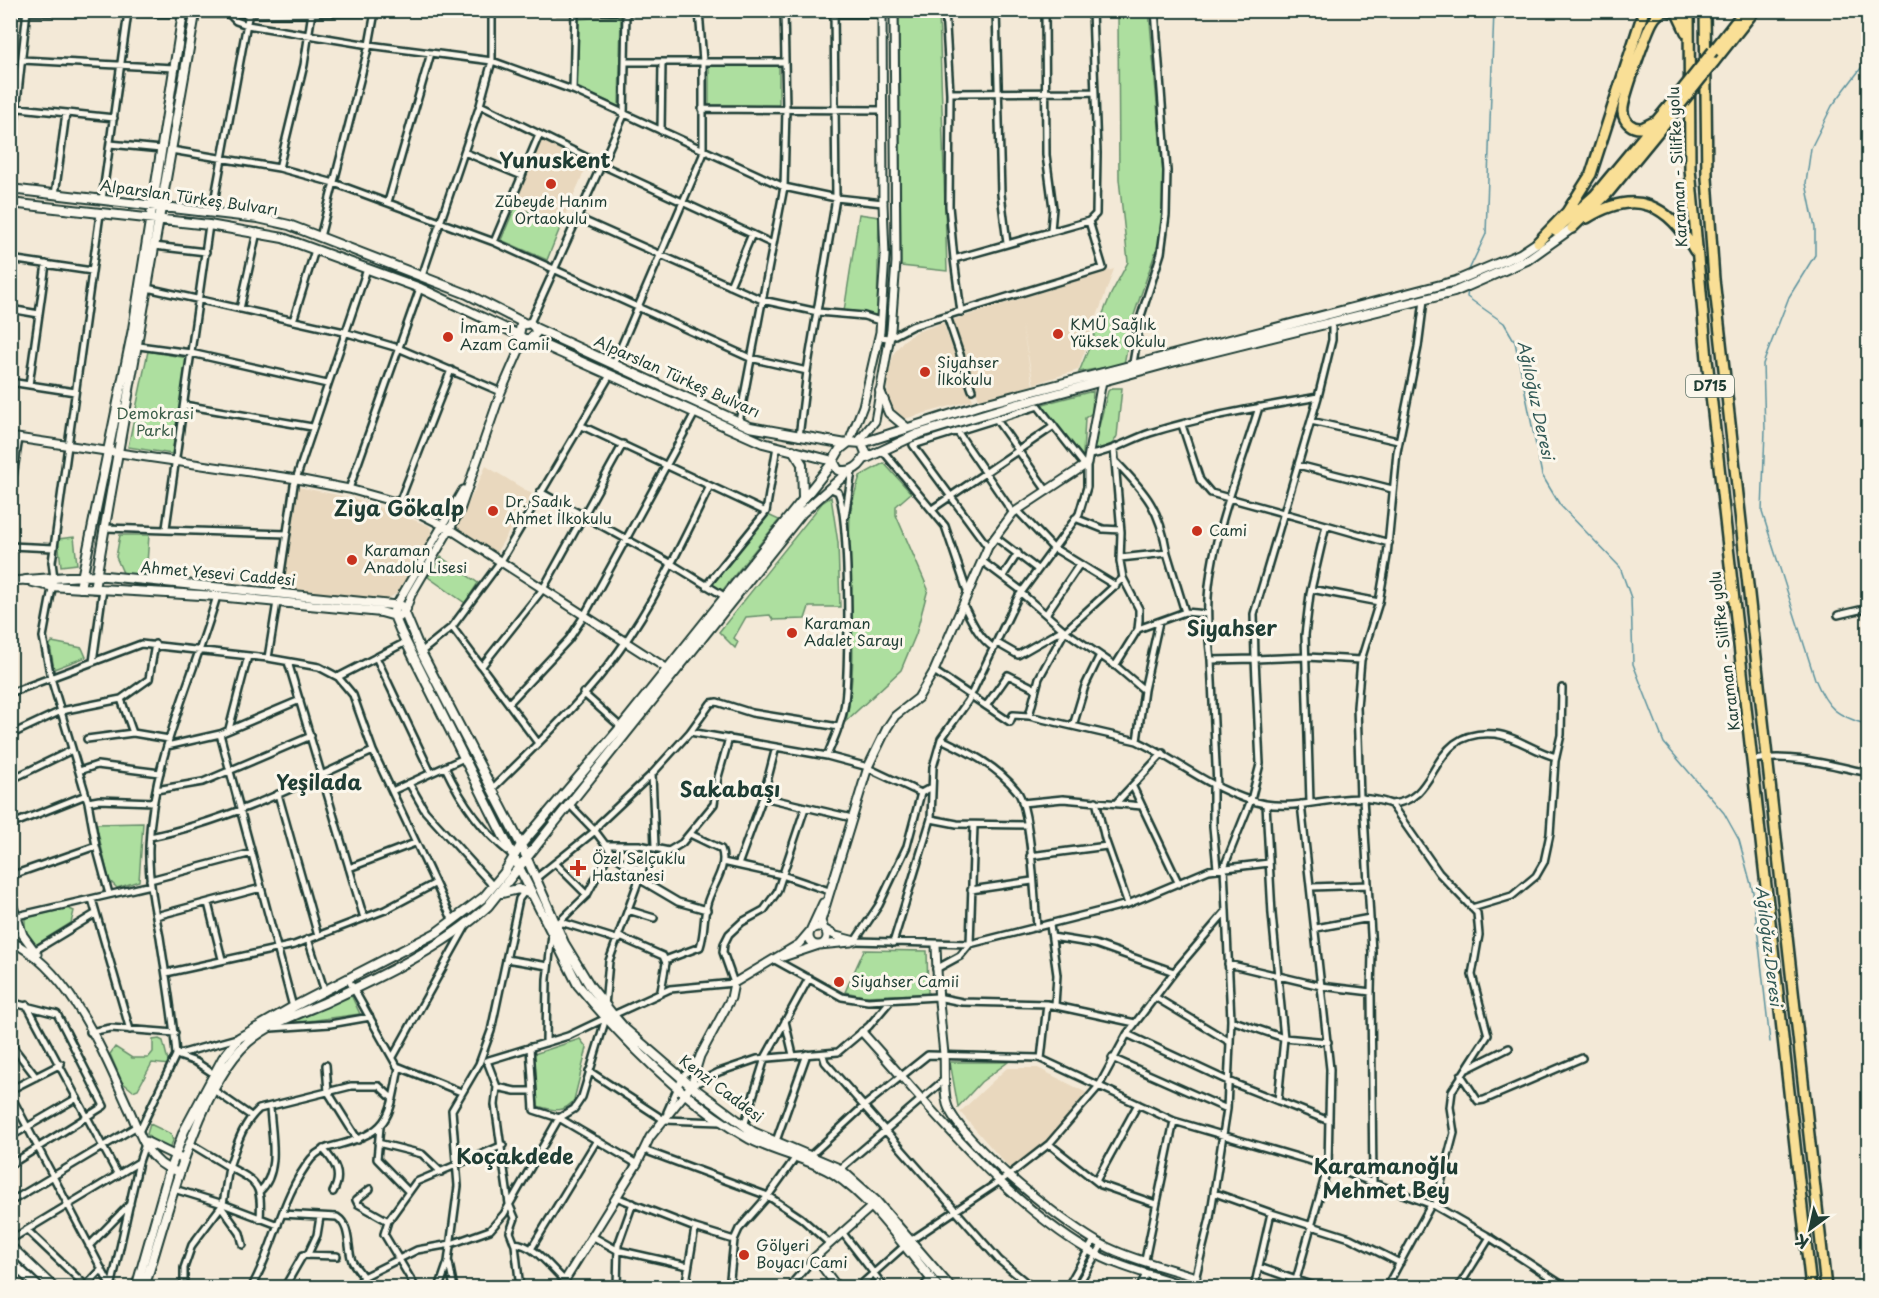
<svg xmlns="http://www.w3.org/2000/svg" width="1879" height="1298" font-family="'Playpen Sans',sans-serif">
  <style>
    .built { fill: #e9d8be }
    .green { fill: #addf9f; stroke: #668e6a; stroke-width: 1.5 }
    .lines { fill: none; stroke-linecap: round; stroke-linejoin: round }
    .stream { stroke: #5c939e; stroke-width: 1.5 }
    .minor-casing { stroke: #1f3d34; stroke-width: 10 }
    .tertiary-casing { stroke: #1f3d34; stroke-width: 11 }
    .secondary-casing { stroke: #1f3d34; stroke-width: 12 }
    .trunk-casing { stroke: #1f3d34; stroke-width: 14 }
    .minor { stroke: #fbf7ec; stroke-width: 5 }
    .tertiary { stroke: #fbf7ec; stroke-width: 7 }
    .secondary { stroke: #fbf7ec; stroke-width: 8 }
    .trunk { stroke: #f9df96; stroke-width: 9 }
    .trunk-bridge-casing { stroke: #1f3d34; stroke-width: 14; stroke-linecap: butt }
    .trunk-bridge { stroke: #f9df96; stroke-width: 9 }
    .poi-dot { fill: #c8321e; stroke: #fbf7ec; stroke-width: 2 }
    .labels { text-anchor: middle; stroke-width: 6; stroke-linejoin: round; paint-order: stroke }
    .shield { fill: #fbf7ec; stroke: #61756b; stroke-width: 1.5 }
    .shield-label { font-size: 14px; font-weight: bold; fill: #1f3d34 }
    .street-label { font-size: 15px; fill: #1f3d34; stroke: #fbf7ec }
    .poi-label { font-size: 15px; fill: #1f3d34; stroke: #fbf7ec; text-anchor: start }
    .park-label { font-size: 15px; fill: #3b5d49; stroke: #fbf7ec }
    .water-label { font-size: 16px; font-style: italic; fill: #335a57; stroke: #fbf7ec }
    .district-label { font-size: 21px; font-weight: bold; fill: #1f3d34; stroke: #fbf7ec }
  </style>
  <rect width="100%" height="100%" fill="#f3e9d7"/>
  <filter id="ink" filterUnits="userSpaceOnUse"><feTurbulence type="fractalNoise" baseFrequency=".0167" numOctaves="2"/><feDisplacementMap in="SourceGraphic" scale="12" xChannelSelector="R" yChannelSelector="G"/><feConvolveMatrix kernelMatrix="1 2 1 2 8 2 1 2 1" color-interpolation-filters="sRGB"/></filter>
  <g filter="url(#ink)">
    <path class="built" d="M539,139L588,163L562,222L515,205Z
      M1114,269L1078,370L1034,384L1022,326L1033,385L979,399L953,320Z
      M943,323L973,400L904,419L895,414L888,402L887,379L894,353L903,341L916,332Z
      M486,466L532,494L496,553L457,527Z
      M298,487L353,498L428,525L432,530L431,536L397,593L385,601L282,591Z
      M1007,1068H1038L1089,1094L1042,1145L1011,1170L960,1112Z"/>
    <path class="green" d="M899,11H939L947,271L901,266Z
      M1118,11H1149L1164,185L1162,233L1133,318L1124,364L1079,372L1111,294L1128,262L1119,179Z
      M621,16L619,107L577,87L579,19Z
      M709,65L779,66V106L709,105Z
      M515,207L562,223L547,260L501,240Z
      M859,214L879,217L877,315L844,311Z
      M148,351L187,358L172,454L128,447Z
      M1112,388H1122L1117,436C1112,447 1105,451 1093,450L1108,391Z
      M1093,391L1092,413L1085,418L1083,455L1079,456L1045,412L1043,404Z
      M884,463L911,493L896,506V515L928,589L916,634L901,670L846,721C861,654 846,584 850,517C851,503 856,489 860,476Z
      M831,497L838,543L840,607H809L805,619L773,620L770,615L746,617L734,638L738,642L735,648L719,632L822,503Z
      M768,515L779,520L722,591L710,584Z
      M120,535H149L146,578L124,575L116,557Z
      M74,537L77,564L61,566L58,539Z
      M441,557L478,583L465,603L428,577Z
      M52,642L82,648L86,657L54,669L50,645Z
      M143,823L139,881L117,888L109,880L96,824Z
      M67,908L74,911L71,923L34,946L25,931V918Z
      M864,950L927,951L928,994L863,996L845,992Z
      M351,995L360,1014L294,1023L293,1020Z
      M159,1039L163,1041L169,1065L152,1063L138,1089L133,1091L122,1082L110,1054L115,1047L132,1058H148L153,1052V1040Z
      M580,1039L587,1048L574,1100C564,1114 552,1110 538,1106L534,1054Z
      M950,1062H1008L981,1082L958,1107Z
      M150,1124L171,1134L173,1141L169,1149L153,1142L147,1134Z"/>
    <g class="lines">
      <path class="stream" d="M1868,59L1832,106L1811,148L1806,183L1815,228V255L1789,297L1763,364L1765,430L1762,512L1815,679C1828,710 1836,715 1868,725
        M1468,272L1486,234L1494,10
        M1468,289L1467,297L1504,323L1515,342L1542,475L1560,505L1620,567L1631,598L1633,664L1664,743L1724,813L1739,840L1753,892L1770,1042"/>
      <g class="minor-casing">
        <path id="minor" d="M945,10L950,93L949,206L954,259
          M996,10L1001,194L1007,243
          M1045,10L1046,155L1053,208L1051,230
          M10,12L229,14L575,11L882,14
          M229,14L236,21L247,25L369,45L492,61L575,91L784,187L836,198L883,203
          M22,60L174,68
          M625,62H785
          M573,90L575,11
          M950,93L1093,92
          M480,105L602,165L773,244
          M10,107L114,118
          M702,109L883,110
          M661,131L662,62
          M110,144L161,149
          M171,150L279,168L334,183L494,242L750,358L807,371
          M464,152L522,176
          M10,167L27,10
          M279,168L304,65L312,12
          M55,195L66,113
          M102,200L128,12
          M388,202L431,53
          M212,213L249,12
          M100,214L52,562L54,578L43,637L51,678L88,802L96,846L109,894
          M578,218L762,300L818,312L864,316L880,321
          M320,237L369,45L375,12
          M494,242L539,135
          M154,246L206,252
          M10,259L92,271
          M422,276L480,105L492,61V10
          M730,286L752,234
          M147,288L344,332L398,348L501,392
          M10,309L39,314
          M240,309L257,232
          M961,312L954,259L1089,221L1096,214L1097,153L1092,10
          M947,316L972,390
          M293,321L315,250
          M530,323L624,115L626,12
          M879,337L889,338L912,326L1103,268L1089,221
          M139,346L191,353L327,384
          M614,363L703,155V61L699,11
          M1133,363L1141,316L1161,253L1166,215L1167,171L1155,10
          M10,382L75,392
          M29,385L46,264
          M1318,397L1254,614L1255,659L1307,657L1361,660
          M184,405L312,427
          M996,419L1047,491
          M1311,421L1398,441
          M739,422L784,187L786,109L784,11
          M580,425L766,512
          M1182,425L1200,480L1211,493L1326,525L1310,594L1305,635L1310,803
          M957,431L1013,513
          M799,437L807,371L836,198L834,10
          M1114,449L1121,532L1120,561L1123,578L1139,609V620L1138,629L1115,666
          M883,451L945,526L968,594
          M1089,455C1112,452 1129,440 1150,433C1204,416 1262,407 1318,397L1332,340V324
          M1117,463C1147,494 1160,510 1167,553L1120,558
          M1298,465L1392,489
          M349,489L420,288
          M540,492L670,563L724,596
          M10,496L19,438
          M399,503L451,370
          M932,509L1054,426
          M1018,511L1052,547L1116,586
          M845,517L852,471
          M1075,518L1103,529L1121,530
          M1326,525L1389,543
          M105,528L287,534
          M166,528L209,225
          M995,537L1037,569
          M10,546L54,548
          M988,547L913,445L1038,406L1085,466
          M982,561L1022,591
          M1003,576L1018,553
          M706,586L766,512L777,446
          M1311,589L1379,602
          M10,593L14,581
          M278,593L294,485L367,269
          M1021,593L1065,631L1117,667L1144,690L1137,741C1179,761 1218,795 1265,804C1308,811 1349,788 1391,804L1439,873L1477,913L1479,935L1472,975L1488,1035L1452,1091L1450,1107L1454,1133L1435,1206
          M964,606C972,622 979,638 994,648
          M1185,612L1207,614
          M1046,614L1079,565
          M1838,615L1868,608
          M452,627L538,743
          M1138,629L1185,612L1167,553
          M997,643L1018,655L1060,631H1065
          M421,652L452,627L501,561L609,377
          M376,657L431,773
          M268,658L277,602
          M1211,660C1208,635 1206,611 1209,586C1215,527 1242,464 1259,407
          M93,662L103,589
          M288,662L364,918
          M482,666L543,589L623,444
          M934,671L1010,722L1013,715L1029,716L1137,741
          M338,677L406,642
          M1144,690L1159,622
          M10,693L141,644L268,658L319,667L338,677L353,695L373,751L453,921
          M583,693L621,727
          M509,703L569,639L584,616L695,413
          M986,706L1008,675L1036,689
          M1029,716L1039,678L1065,631L1123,578
          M1073,726L1085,686L1099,657
          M229,729L248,656
          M690,732L711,703L717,702L752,713L839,727
          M133,733L121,699L149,679L155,644
          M220,734L293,1007
          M10,735L61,711L121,699
          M87,739L133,733L169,739
          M941,739C970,753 996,765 1017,791C1031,807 1035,903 1037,928
          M167,746L220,734L300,700
          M827,756C833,741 841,725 844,708C850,677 850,518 838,492L829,488
          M1752,760C1792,753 1830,765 1868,773
          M445,767C460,799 482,831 510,853
          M868,768L921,793
          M79,771L97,765L160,773
          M652,774L655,846
          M10,780L72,750
          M409,783L425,811L493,886
          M1213,784V827L1217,868
          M932,787L921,793L907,846L879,905L855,941L970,944L1128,904L1209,870L1269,863
          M1133,787L1179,884
          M156,790L203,782L311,736
          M491,790C535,746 583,702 619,651C655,601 683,541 710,486
          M392,791L464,758
          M278,794L318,936
          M763,797L852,818
          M1360,797L1357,707L1361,660L1379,602L1387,556L1397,452L1418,347L1424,300
          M1096,801L1105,839L1128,904
          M88,802L99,800L154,802
          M1022,803L1063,799L1142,806
          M1116,803L1163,753
          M1266,804L1272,914L1284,1038L1278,1101
          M1391,804C1443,801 1426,728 1495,734C1516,736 1535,752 1556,757
          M570,805L595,831L613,855L629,866L643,869
          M10,825L86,795
          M1027,825L957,824L931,819L933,767L941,739L968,701L1018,597L1079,514L1087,487V464
          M150,837C229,821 301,784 373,751
          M606,845H639L669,851
          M1030,856L1107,846
          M723,862L782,875L829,891
          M555,863L587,895L557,924
          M738,865L763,797L776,747
          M349,868L415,843
          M10,876L96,846
          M535,879L595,831L599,824L652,774L690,732L827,756L868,767
          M639,879L678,902L707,910
          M150,880L252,853
          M1312,887L1368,885
          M971,890L1032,881
          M587,895L610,851
          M92,899L130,1030
          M208,903L222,959
          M1472,908L1512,896L1536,876L1544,862L1550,834L1555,761L1561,735L1562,688
          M628,910L654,918
          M17,916L151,885
          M156,916L261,888
          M557,924L564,923L619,940
          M1050,925L1057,975L1055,1005
          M1316,928L1370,918
          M620,937L663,956L666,963L661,991
          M1052,937L1095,944L1174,972
          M308,939L325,992
          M893,943L931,819
          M34,951L95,914
          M506,959L548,966
          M665,960L700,947C705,932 703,919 707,904C711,887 729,867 721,849L690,834
          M775,960L842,997L868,1001L937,997L962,1002L1047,1004L1135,1023
          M1228,964L1321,986L1371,992L1372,952L1363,798
          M936,969L960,956L970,944L974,825
          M166,973L294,945L385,910L434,884
          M348,979L397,1066L461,1092
          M1371,992L1373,1183
          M1155,997L1230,1042
          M10,1002L57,1014L104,1106L10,1165
          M27,1005L118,1175
          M605,1006L609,961L644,866L682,843L714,804L718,777L729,738
          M613,1015L670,989L734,983L723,952L724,944L729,934L742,922L764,910L777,892L805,808
          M1231,1020L1284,1038L1328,1042
          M785,1021L793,1055
          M271,1028L330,1024L370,1017
          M90,1032L111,1028L175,1033
          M1127,1034L1228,1081L1329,1121
          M10,1043L36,1077
          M546,1043L547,979L552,934
          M530,1047L534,1110L559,1118L637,1164
          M823,1055L825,1062L999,1260L1033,1288
          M393,1057L466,926
          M1112,1058L1227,1109
          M1041,1059L1047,1004
          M486,1061L568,1036L604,1019
          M487,1061L497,1087L495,1105L509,1204L515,1218L510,1232L515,1245L520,1288
          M326,1065L328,1092L358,1140
          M1467,1069L1509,1048
          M589,1071L664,1120L721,1122
          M214,1074L196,1062L176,1055C173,1016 166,977 160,937C154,908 148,877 149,847C152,759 193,679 217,596
          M1461,1075L1478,1101L1484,1100L1582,1058
          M691,1086L719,1072L757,1059L838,1052L869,1026L891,1000
          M497,1087L515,1091H533
          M10,1090L61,1064
          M215,1091L251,1116
          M10,1094L111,1287
          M667,1112L682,1078L698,1059
          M744,1126L765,1058L809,978
          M380,1127L377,1159L409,1192
          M139,1132L176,1055L237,1038
          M10,1137L77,1098
          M776,1141L807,1054
          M378,1143L422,1154L441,1172
          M191,1144L229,1167L223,1204L278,1225
          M1049,1144L1101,1185L1156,1204
          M323,1149C335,1162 343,1175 333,1192
          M644,1150L768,1196L801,1218L829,1243
          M811,1155L864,1106L928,1055L1039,1058L1174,1121L1328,1166L1435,1206L1486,1235L1567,1288
          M840,1169L944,1080
          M1096,1181L1138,1104
          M174,1189L223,1204L192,1245L184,1268V1288
          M370,1189L356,1200L358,1204L388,1221
          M260,1191C281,1172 271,1133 270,1107
          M1215,1193L1271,1213L1254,1288
          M616,1197L695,1228L734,1240
          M10,1202L137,1126
          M222,1208L240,1233L243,1245
          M1271,1213L1350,1238L1400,1263
          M282,1214L337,1217C351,1226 347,1247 352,1261C355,1267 360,1272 363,1277
          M260,1219C262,1185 258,1182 229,1167C236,1147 242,1124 259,1109L351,1086H379L393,1099
          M27,1230L86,1286
          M842,1232L885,1288
          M592,1236L617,1250L688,1266
          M10,1240L139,1162L145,1144
          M514,1243C534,1244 550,1267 564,1280
          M89,1246L130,1204
          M531,1249L597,1140
          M308,1254L317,1235L320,1217
          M1145,1260L1174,1121
          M449,1263L454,1288
          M1259,1267L1319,1288
          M1296,1280L1328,1166L1330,1069L1301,804
          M1194,1283L1212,1288
          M84,1288L102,1269
          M111,1288L139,1162
          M251,1288C275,1247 281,1196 311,1159C318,1150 328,1147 338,1145C391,1131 390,1116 399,1067
          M284,1288L303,1255L337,1256
          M356,1288L363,1277L417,1250L451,1244L490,1230L504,1214L559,1118L574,1109L582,1097L606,1018
          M416,1288L384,1234L388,1221L416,1182L503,1145
          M439,1288L448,1262L458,1186L452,1110L479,1064L491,1031L519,899L525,891
          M617,1288L618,1245L633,1203
          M685,1288L695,1228
          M729,1288L734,1240L739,1229L768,1196L796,1157
          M792,1288L794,1281L815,1257
          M857,1288L910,1241L1009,1175L1049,1144L1099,1086L1127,1034L1174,972L1226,911
          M922,1288L931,1278
          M1067,1288L1094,1240
          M1076,1288L1102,1245
          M1140,1288L1146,1273
          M1193,1288L1210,1218L1227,1109L1231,1020L1224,867L1251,800L1260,764L1255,659L1211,660L1217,786
          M1386,1288L1431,1205
          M1458,1288L1490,1237
          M1707,1288H1725"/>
      </g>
      <g class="tertiary-casing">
        <path id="tertiary" d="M588,10V11
          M575,11V10
          M10,437L297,479L349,489L399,503L450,529L666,668
          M849,442L863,406L880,332L885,256L883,203L882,10
          M858,442L875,421L891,330L896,262L894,10
          M10,581L26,580
          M397,604L463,490
          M406,609L411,595L459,513L501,392L524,339
          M10,898L23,935L37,954
          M809 936a9 9 0 1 1 18 0a9 9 0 1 1-18 0Z
          M10,941C69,968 102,1050 128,1107C136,1123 142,1146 156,1159C162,1166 171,1170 180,1172
          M855,941L836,936L824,929L821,921L868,767L887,728L895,716L918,698L934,671L988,547L1013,513L1087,464L1102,381
          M936,945C937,981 940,1017 944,1054C945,1070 943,1088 947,1104C958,1141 1073,1232 1109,1248C1136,1261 1168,1268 1196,1277
          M783,957L819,945L851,942
          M862,1032C929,1106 1002,1199 1088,1250C1119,1268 1158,1276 1191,1288
          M145,1141L184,1160
          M560,1288L637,1164L650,1137L691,1086L700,1056L731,998L734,983L799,944L810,931L823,903
          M838,1288L815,1257L871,1207"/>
      </g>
      <g class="secondary-casing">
        <path id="secondary" d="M10,189L258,218L289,225L467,294L524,323
          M10,203L209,225L283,238L420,288L519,335
          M535,328L536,333L530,339H524L519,335L521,325L530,323L535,328L750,427L846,444
          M530,339L763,443L833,461
          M880,391L889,413L907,428
          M849,442L862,443L866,453C862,466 851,474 838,470L833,461L840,449Z
          M862,443L980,405L1456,281L1520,254L1538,242
          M793,450L802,464L803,497
          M864,459L918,434L1011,406L1176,361L1454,292L1527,260L1572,228
          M26,580L96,575L402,606L421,652L521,845L564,943L590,986L613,1015L625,1029L691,1086L753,1132L840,1169L876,1201L951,1288
          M33,582L50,586L217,596L381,612L399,617L406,609
          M80,588L133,329L183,13
          M94,589L195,14
          M397,604L393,613L401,632L578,985C626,1043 684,1102 750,1139C777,1153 809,1158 834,1174C876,1202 906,1250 939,1288
          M502,893L518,889L531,894
          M10,1246L54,1288
          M10,1261L39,1288
          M10,1286L11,1288
          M136,1288L170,1169L184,1131L223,1058L239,1038L293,1007L436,933L484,897L504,873L521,845L621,727L833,462
          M144,1288C165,1222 197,1087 248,1042C269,1024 298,1014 324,1003C380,977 442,948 488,906L802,513L848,472"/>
      </g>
      <g class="trunk-casing">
        <path id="trunk" d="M1667,10L1677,13L1686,32
          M1689,10L1690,169L1707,359L1811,1288
          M1705,10L1707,178L1714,279L1826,1288
          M1713,51L1745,10
          M1714,62L1755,10
          M1654,122L1642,128C1632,129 1624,122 1623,112C1621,103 1648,27 1654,19C1657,14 1661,12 1665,10
          M1587,218C1636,188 1668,204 1695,251
          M1572,228L1607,194L1680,105
          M1555,231L1595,195L1678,95
          M1538,242L1567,212L1591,174L1644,10"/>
      </g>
      <use href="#minor" class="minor"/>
      <use href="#tertiary" class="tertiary"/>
      <use href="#secondary" class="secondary"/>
      <use href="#trunk" class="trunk"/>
      <g class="trunk-bridge-casing">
        <path id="trunk-bridge" d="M1678,95L1713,51
          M1680,105L1714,62"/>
      </g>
      <use href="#trunk-bridge" class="trunk-bridge"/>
    </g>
  </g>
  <g class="poi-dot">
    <circle cx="551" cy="184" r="6"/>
    <circle cx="1058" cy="334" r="6"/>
    <circle cx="448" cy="337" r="6"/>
    <circle cx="925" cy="372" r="6"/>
    <circle cx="493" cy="511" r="6"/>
    <circle cx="1197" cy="531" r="6"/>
    <circle cx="352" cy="560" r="6"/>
    <circle cx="792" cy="633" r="6"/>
    <path d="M575 859h6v6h6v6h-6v6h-6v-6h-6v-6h6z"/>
    <circle cx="839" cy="982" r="6"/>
    <circle cx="744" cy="1255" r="6"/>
  </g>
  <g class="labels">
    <rect class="shield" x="1686" y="375" width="48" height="22" rx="4.5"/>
    <g class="shield-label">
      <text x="1710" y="391">D715</text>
    </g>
    <g class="street-label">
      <text transform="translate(1678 167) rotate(-93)" y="5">Karaman - Silifke yolu</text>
      <text transform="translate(189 198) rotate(8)" y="5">Alparslan Türkeş Bulvarı</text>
      <text transform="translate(677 377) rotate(24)" y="5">Alparslan Türkeş Bulvarı</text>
      <text transform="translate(218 574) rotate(5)" y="5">Ahmet Yesevi Caddesi</text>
      <text transform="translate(1725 651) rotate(-97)" y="5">Karaman - Silifke yolu</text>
      <text transform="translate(721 1089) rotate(37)" y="5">Kenzi Caddesi</text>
    </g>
    <g class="poi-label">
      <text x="551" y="207" text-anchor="middle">Zübeyde Hanım<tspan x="551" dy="17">Ortaokulu</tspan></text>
      <text x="1070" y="330">KMÜ Sağlık<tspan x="1070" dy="17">Yüksek Okulu</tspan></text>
      <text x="460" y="333">İmam-ı<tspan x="460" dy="17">Azam Camii</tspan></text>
      <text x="937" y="368">Siyahser<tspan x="937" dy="17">İlkokulu</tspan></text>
      <text x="505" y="507">Dr. Sadık<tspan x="505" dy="17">Ahmet İlkokulu</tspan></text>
      <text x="1209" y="536">Cami</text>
      <text x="364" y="556">Karaman<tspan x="364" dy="17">Anadolu Lisesi</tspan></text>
      <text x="804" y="629">Karaman<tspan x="804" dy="17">Adalet Sarayı</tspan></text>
      <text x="592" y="864">Özel Selçuklu<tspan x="592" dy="17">Hastanesi</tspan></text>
      <text x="851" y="987">Siyahser Camii</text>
      <text x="756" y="1251">Gölyeri<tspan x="756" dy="17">Boyacı Cami</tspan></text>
    </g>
    <g class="park-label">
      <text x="155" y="419">Demokrasi<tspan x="155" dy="17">Parkı</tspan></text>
    </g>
    <g class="water-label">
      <text transform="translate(1536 400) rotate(78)" y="6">Ağıloğuz Deresi</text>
      <text transform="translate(1769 946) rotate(83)" y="6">Ağıloğuz Deresi</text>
    </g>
    <g class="district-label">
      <text x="555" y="168">Yunuskent</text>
      <text x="399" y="516">Ziya Gökalp</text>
      <text x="1232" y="636">Siyahser</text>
      <text x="319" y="790">Yeşilada</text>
      <text x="730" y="797">Sakabaşı</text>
      <text x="515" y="1164">Koçakdede</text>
      <text x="1386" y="1174">Karamanoğlu<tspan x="1386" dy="24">Mehmet Bey</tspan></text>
    </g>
  </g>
  <rect width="1879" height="1298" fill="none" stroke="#fbf7ec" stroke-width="36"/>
  <rect x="18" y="18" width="1843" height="1262" fill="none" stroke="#1f3d34" stroke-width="2" filter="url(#ink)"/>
  <g transform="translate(1810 1229) rotate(213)" stroke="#fbf7ec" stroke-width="4.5" paint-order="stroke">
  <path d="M0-4.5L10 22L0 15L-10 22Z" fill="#1f3d34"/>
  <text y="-9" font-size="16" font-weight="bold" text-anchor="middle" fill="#1f3d34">K</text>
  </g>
</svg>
